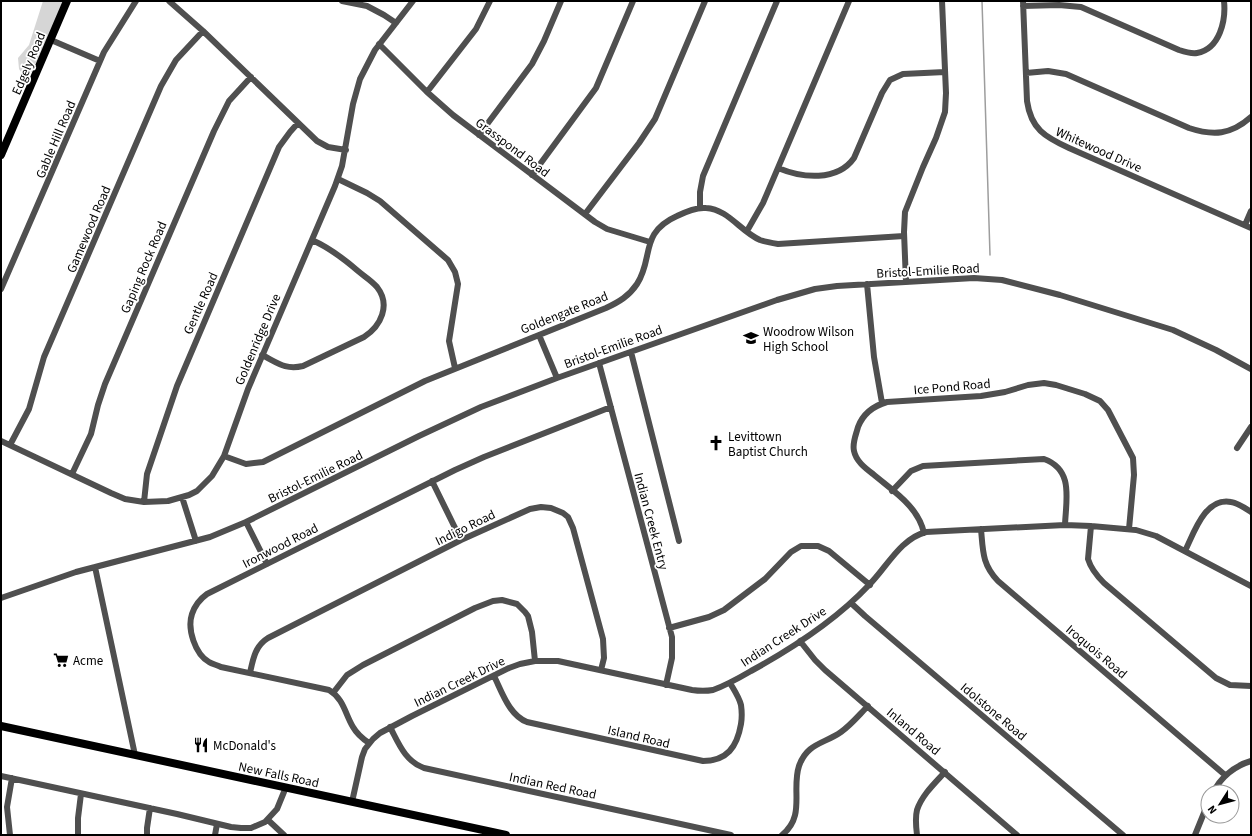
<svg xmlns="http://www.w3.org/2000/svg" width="1252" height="836" font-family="'Source Sans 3',sans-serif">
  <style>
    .green { fill: #d6d6d6 }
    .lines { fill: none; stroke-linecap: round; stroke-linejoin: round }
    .stream { stroke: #9d9d9d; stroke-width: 1.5 }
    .minor { stroke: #4f4f4f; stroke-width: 6 }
    .major { stroke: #000; stroke-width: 8 }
    .labels { text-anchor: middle; stroke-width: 3.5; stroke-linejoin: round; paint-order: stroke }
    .street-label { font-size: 13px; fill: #000; stroke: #fff }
    .poi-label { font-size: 13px; fill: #000; stroke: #fff; text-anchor: start }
  </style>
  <rect width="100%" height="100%" fill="#fff"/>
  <path class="green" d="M43,1H63L47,40L30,75L24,76L19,69L18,58L29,45Z"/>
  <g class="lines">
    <path class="stream" d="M982,1L990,255"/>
    <path class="minor" d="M169,1L203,31L317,141L328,147L346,150
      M342,1L367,6L384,15L396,23
      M1023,1L1027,101C1031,129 1045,137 1069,148L1251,228
      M1023,6L1059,5L1081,7L1179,50C1185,52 1191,54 1197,53C1220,49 1226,20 1224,1
      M51,40L100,61
      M379,44L427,92L453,115L595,222L607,229L650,242
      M1026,73L1048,71L1066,74L1189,128C1213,136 1231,135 1251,117
      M427,92L476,29L490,1
      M479,135L532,64L544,41L561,1
      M778,168C802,178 837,182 854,158L882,93L890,80L903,74L945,72
      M532,175L596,88L633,1
      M338,179L367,193L380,201L448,260L455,272L458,284L449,341L455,368
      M700,208V192L703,176L777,1
      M585,214L639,143L655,119L705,1
      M1245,225L1251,211
      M747,231L763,203L849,1
      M906,282L904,232L905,212L923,167L936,138L945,112L946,93L942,1
      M867,284L874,357L882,403
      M1,289L104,52L136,1
      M539,335L557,378
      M631,352L679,541
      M262,355C278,363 285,370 303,366L364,337C381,326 391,305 377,287C372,281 364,276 358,271C343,258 330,248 312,240
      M599,363L672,637V658L666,685
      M1,441L111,493L125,499L144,502L168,501L189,495L197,491L212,476L224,456L248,389L335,186L342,166L353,104L360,79L375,50L413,1
      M10,445L29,409L44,357L161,86L176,60L203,31
      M1237,448L1251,427
      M224,456L246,464L263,462L425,381L606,308C619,302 629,296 637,284C654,258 639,233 677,216C685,212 696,207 706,208C728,209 741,232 760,240C766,242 772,243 778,244L904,236
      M72,474L91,434L98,405L105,384L214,131L229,101L251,77
      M432,481L461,540
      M892,491L911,471L923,466L1044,459C1074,470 1066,499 1065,525
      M182,497L196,541
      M144,502L147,474L177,386L279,147L290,132L298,123
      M246,522L267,564
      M1091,526L1088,559C1091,569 1097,576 1104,583L1216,678L1230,685L1251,686
      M981,529C983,551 982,564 998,581L1225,775
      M924,533C918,506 893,491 873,474C865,468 856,461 854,451C852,443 856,435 858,427C863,414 873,406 887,402L981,396L1005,392L1028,385L1044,383L1056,385L1085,394L1100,401L1108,410L1133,458L1134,475L1129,529
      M1185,551C1194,533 1205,497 1231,502C1238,503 1245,508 1251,512
      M95,567L135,755
      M1,598L76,572L210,537L246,522L419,436L481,407L557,378L777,300L815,289L837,286L974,278L1002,280L1060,295L1173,330L1216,350L1251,369
      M851,603L865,616L1123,835
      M669,628L709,617L724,610L765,579L791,552L801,546H818L829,551L870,585
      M800,641L815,660L825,670L1017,835
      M250,673C253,659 255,646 268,638L461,540L530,509L541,507L551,508L563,513L568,517L573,528L603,639L604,658L601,670
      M494,676C502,692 509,715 527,722L703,761C727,761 737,747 741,724C742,718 742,712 741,705C739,697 734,690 730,683
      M333,693L347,675L363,665L475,608L493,601L502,600L517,604L525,612L528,616L532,632L535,661
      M390,727C399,744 405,761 424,768L731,835
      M369,743C363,739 357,734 353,727C345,714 344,699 329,690L221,667C217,665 212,664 209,662C195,654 187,629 192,614C195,605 200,599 207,594L455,470L484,457L611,407
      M1,776L177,814L231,827L241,828H251L265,822L277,809L286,787
      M1213,792C1222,776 1234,766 1251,761
      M352,802L362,757L365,749L373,739L380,733L412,716L509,668L520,664L535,661H558L692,690C699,691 707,691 713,690C727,685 739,678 751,671C793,648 837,619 869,585C887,567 900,539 926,532L1065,525L1091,526L1136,530L1156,536L1251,586
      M268,820L284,835
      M10,835L7,807L12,778
      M78,835V818L81,794
      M147,835V828L150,808
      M215,835L217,824
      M782,835C806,816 791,790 799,766C807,743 824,744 841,732C851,725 859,715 868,706
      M917,835C916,827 915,818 917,810C922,795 935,783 945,772
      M1195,835L1208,803"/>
    <path class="major" d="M1,155L67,1
      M1,726L506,835"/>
  </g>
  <defs>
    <g id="school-bare" transform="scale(1.2)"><path d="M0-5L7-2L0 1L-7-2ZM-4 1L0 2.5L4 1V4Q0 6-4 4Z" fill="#000" stroke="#fff" stroke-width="2.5" paint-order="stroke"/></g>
    <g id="church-bare" transform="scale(1.2)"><path d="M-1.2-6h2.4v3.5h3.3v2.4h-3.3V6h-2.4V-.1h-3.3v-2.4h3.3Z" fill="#000" stroke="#fff" stroke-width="2.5" paint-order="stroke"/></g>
    <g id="supermarket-bare" transform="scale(1.2)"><path d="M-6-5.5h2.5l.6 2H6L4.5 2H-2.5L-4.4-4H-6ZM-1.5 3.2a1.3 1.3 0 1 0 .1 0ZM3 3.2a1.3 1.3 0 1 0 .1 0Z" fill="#000" stroke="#fff" stroke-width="2.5" paint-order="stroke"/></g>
    <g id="restaurant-bare" transform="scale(1.2)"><path d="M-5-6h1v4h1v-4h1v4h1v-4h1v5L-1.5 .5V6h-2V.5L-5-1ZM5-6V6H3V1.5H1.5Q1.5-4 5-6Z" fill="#000" stroke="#fff" stroke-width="2.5" paint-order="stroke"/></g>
  </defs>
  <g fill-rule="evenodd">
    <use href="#school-bare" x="751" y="338"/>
    <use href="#church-bare" x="716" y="443"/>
    <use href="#supermarket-bare" x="61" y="660"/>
    <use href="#restaurant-bare" x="201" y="745"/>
  </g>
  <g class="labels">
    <g class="street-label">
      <text transform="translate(28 63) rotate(-67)" y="5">Edgely Road</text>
      <text transform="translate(55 139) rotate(-67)" y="5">Gable Hill Road</text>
      <text transform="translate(513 147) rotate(37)" y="5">Grasspond Road</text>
      <text transform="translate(1099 149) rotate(24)" y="5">Whitewood Drive</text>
      <text transform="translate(88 229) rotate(-67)" y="5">Gamewood Road</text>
      <text transform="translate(143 267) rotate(-67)" y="5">Gaping Rock Road</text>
      <text transform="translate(928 270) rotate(-3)" y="5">Bristol-Emilie Road</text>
      <text transform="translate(200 303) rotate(-66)" y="5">Gentle Road</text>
      <text transform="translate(564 312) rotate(-22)" y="5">Goldengate Road</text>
      <text transform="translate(257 339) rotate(-67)" y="5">Goldenridge Drive</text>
      <text transform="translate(613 346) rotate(-20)" y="5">Bristol-Emilie Road</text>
      <text transform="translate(952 386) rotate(-5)" y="5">Ice Pond Road</text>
      <text transform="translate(315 476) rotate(-26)" y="5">Bristol-Emilie Road</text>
      <text transform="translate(652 521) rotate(75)" y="5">Indian Creek Entry</text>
      <text transform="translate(465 527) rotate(-26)" y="5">Indigo Road</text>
      <text transform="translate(280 545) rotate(-27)" y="5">Ironwood Road</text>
      <text transform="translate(783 636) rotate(-33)" y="5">Indian Creek Drive</text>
      <text transform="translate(1097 651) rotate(40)" y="5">Iroquois Road</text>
      <text transform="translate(459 681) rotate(-26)" y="5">Indian Creek Drive</text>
      <text transform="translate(994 711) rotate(40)" y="5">Idolstone Road</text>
      <text transform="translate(914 731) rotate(40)" y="5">Inland Road</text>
      <text transform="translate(639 736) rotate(13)" y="5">Island Road</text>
      <text transform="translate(279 774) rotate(12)" y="5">New Falls Road</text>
      <text transform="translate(553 785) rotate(12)" y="5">Indian Red Road</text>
    </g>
    <g class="poi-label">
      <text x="763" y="336">Woodrow Wilson<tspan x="763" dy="15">High School</tspan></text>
      <text x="728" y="441">Levittown<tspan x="728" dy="15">Baptist Church</tspan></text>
      <text x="73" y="665">Acme</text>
      <text x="213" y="750">McDonald's</text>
    </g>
  </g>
  <rect width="1252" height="836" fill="none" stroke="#000000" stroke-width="4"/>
  <g transform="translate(1220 804) rotate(234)"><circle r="19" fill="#ffffff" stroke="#999999"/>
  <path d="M0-3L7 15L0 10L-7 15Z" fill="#000000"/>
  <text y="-6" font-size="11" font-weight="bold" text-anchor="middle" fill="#000000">N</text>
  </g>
</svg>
